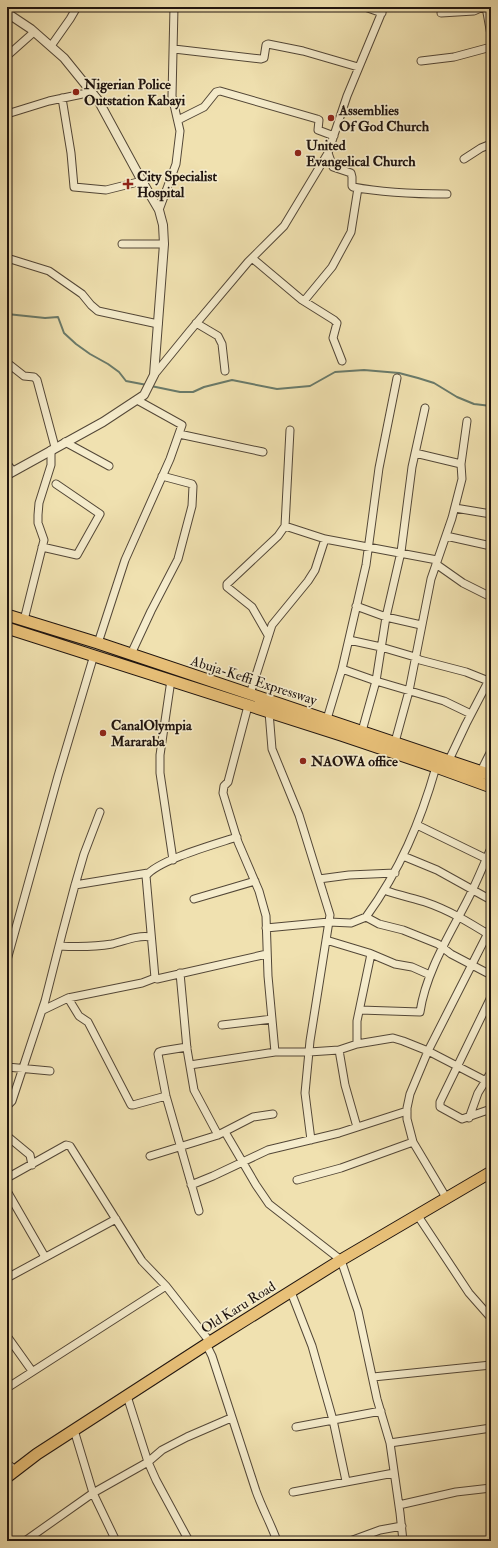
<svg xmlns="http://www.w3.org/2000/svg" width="498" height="1548" font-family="'IM FELL Double Pica',serif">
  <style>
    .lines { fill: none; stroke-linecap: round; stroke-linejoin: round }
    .stream { stroke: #697a6a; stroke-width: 2 }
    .minor-casing { stroke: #534737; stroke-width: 9 }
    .tertiary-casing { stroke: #534737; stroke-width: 10 }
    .primary-casing { stroke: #1f140f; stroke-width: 13 }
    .trunk-casing { stroke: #1f140f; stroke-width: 13 }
    .minor { stroke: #f5eccc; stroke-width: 7 }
    .tertiary { stroke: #f5eccc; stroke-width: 8 }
    .primary { stroke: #e8c078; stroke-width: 11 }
    .trunk { stroke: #e8c078; stroke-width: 11 }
    .poi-dot { fill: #8f2418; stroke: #f5eccc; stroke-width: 1.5 }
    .labels { text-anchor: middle; stroke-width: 3.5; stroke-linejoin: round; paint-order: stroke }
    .poi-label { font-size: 14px; font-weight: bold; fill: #1f140f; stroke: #f5eccc; text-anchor: start }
    .street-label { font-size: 14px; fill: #1f140f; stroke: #f5eccc }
  </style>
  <rect width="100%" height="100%" fill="#f0e1b0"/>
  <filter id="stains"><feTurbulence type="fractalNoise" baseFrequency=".005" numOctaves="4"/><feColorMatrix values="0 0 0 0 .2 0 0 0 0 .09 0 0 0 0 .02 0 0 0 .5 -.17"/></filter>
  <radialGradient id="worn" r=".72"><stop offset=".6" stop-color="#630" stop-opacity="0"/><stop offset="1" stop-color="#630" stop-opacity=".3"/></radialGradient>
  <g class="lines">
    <path class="stream" d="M7,314L45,318L58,317L64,333L76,344L90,354L108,364L119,372L126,381L147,385
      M151,386L180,392H193L204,387L232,380L277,389L310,386L335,372L364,370L399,373L418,378L434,383L457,397L474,404L491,406"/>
    <g class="minor-casing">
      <path id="minor" d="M365,7L382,13
        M486,7L491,35
        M441,13L474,11L483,7
        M51,46L70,19L77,7
        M174,49L261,59L264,58L266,45L268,44L303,51L358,67
        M7,56L34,32
        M421,61L454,57L491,47
        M62,98L71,153L74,187L106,190L142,181
        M7,114L49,101L92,92
        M178,120L204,107L216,92L220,91L317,119L319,120L318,130L334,136
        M328,153L333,167L351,173L352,177V186L353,187C384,193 415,194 447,194
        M464,159L481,148L491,144
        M159,210L176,164L180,131L172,96L174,7
        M122,244H164
        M7,258L49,271L82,294L91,305L98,311L158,324
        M252,258L302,300L334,320L337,323L333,338L342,361
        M304,301L332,267L351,232L358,188
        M196,323L218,336L222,344L225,371
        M10,365L24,376L34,377L37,380L55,447
        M154,375L189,332L248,262L284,226L328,153L347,96L384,7
        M179,434L263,452
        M65,442L109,466
        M415,453L461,464
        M7,464L13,471
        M455,508L491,514
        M285,526L325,539L437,560
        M446,536L491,546
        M42,547L77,555L100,514L56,484
        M436,564L463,583L491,597
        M356,606L386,617L421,625
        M24,620L44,540L38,523V515L39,503L51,465V450
        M268,635L252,607L227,587V584L278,536L285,526L290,430
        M349,640L381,647L415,657L420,660L466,672L491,682
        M98,643L125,560L170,459L182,425L137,400
        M131,654L151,611L178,559L192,506L193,486L192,484L162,476
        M342,669L376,681L444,701L471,714
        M171,680L160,755V773L173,860
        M250,694L272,625L308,581L315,570L325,539
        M248,706L228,782L224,786L223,793L238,842L259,891L266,916L268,976L275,1052
        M269,712L272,749L299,815L330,915L310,1041L305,1093L311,1140
        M327,719L342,669L366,565L379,468L397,378
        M362,731L376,681L386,617L401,552L412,467L425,408
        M395,742L409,691L431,579L452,518L462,479L461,464L467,421
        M449,760L466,724L491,676
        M481,771L491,751
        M417,825L491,861
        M237,837C216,844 158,860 146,876L155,978L157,979L267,954
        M403,856L437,870L491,900
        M319,879L349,875L395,873
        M75,885L148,873
        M384,890C398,895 412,898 425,902C449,910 470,923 491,936
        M194,899L255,881
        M366,917C400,870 420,823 436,767
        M266,928L329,922L351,923L366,917L379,924L403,930L438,944L451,954L491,975
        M326,940L369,953L395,964L412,967L430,975
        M59,946C77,947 94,947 112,944C125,941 136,935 151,937
        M7,960L58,776L94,655
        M180,973L187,1049L194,1090L218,1135
        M491,997L440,1102V1107L462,1119L491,1109
        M68,998L79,1016L88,1022L131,1105H133L166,1096
        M43,1010L68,998L142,983L155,978
        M360,1010L420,1012C426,972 449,936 467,901C476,884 483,866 491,848
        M222,1025L272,1019
        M357,1044V1021L371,954
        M187,1047L162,1051L159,1052L158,1054L166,1096L199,1211
        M339,1050L345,1085L357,1127
        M190,1065L275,1052H309L339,1050L357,1044L393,1038L403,1041L428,1051L486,1081
        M7,1067L50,1071
        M7,1106L12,1101L45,1001L62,934L75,885L84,854L100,812
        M469,1118L478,1093L491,1072
        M225,1132L256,1185L269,1204L341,1260L358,1311L377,1399L390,1443L400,1513L403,1541
        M7,1136L30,1155L32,1165
        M150,1156L218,1135L253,1117L273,1114
        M7,1178L66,1145L70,1146L142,1261L166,1286L210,1342
        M297,1180L341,1168L413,1142
        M191,1185L213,1176L268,1150L339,1133L407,1111
        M7,1191L45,1257
        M447,1199L413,1142L407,1119V1108L410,1094L428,1051L491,927
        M418,1216L469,1293L491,1318
        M7,1278L116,1219
        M291,1292L312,1346L333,1420L346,1481
        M7,1336L32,1371
        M206,1344L212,1356L256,1491C262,1508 271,1524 277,1541
        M373,1377L491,1365
        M7,1388L166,1286
        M127,1396L148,1462L156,1480L189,1541
        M296,1427L381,1411
        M74,1430L93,1493L116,1541
        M390,1443L491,1428
        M7,1463L16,1471
        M293,1492L394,1473
        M399,1505L456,1492L491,1488
        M7,1537L9,1541
        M25,1541L93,1493L148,1462L162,1450L187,1437L231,1418
        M350,1541L380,1530L402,1526"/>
    </g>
    <g class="tertiary-casing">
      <path id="tertiary" d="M7,13L31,29L64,58L98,100L142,181L159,210L163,225L164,244L154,375L144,395L103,422L7,475"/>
    </g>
    <g class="primary-casing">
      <path id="primary" d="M7,1477L37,1454L210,1342L341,1260L491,1172"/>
    </g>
    <g class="trunk-casing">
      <path id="trunk" d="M7,615L98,643L491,775
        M7,628L341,735L436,767L491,787"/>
    </g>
    <use href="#minor" class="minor"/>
    <use href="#tertiary" class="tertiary"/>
    <use href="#primary" class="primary"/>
    <use href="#trunk" class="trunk"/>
  </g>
  <g class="poi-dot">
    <circle cx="76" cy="92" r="4"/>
    <circle cx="331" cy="118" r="4"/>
    <circle cx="298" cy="153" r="4"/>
    <path d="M126 178h4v4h4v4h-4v4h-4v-4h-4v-4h4z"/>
    <circle cx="103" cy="733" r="4"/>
    <circle cx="303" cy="761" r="4"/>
  </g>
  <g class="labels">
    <g class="poi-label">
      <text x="84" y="89">Nigerian Police<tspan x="84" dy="16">Outstation Kabayi</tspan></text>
      <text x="339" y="115">Assemblies<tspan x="339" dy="16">Of God Church</tspan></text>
      <text x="306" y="150">United<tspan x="306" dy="16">Evangelical Church</tspan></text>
      <text x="137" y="181">City Specialist<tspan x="137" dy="16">Hospital</tspan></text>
      <text x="111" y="730">CanalOlympia<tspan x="111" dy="16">Mararaba</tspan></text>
      <text x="311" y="766">NAOWA office</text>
    </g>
    <g class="street-label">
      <text transform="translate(254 680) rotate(18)" y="5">Abuja-Keffi Expressway</text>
      <text transform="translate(238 1307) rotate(-32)" y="5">Old Karu Road</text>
    </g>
  </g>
  <rect width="498" height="1548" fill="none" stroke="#f0e1b0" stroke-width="24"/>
  <rect x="8" y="8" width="482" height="1532" fill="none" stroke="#1f140f" stroke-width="2"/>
  <rect x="12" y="12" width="474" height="1524" fill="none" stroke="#1f140f"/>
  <rect width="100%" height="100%" filter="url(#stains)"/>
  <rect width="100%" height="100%" fill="url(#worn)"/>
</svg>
